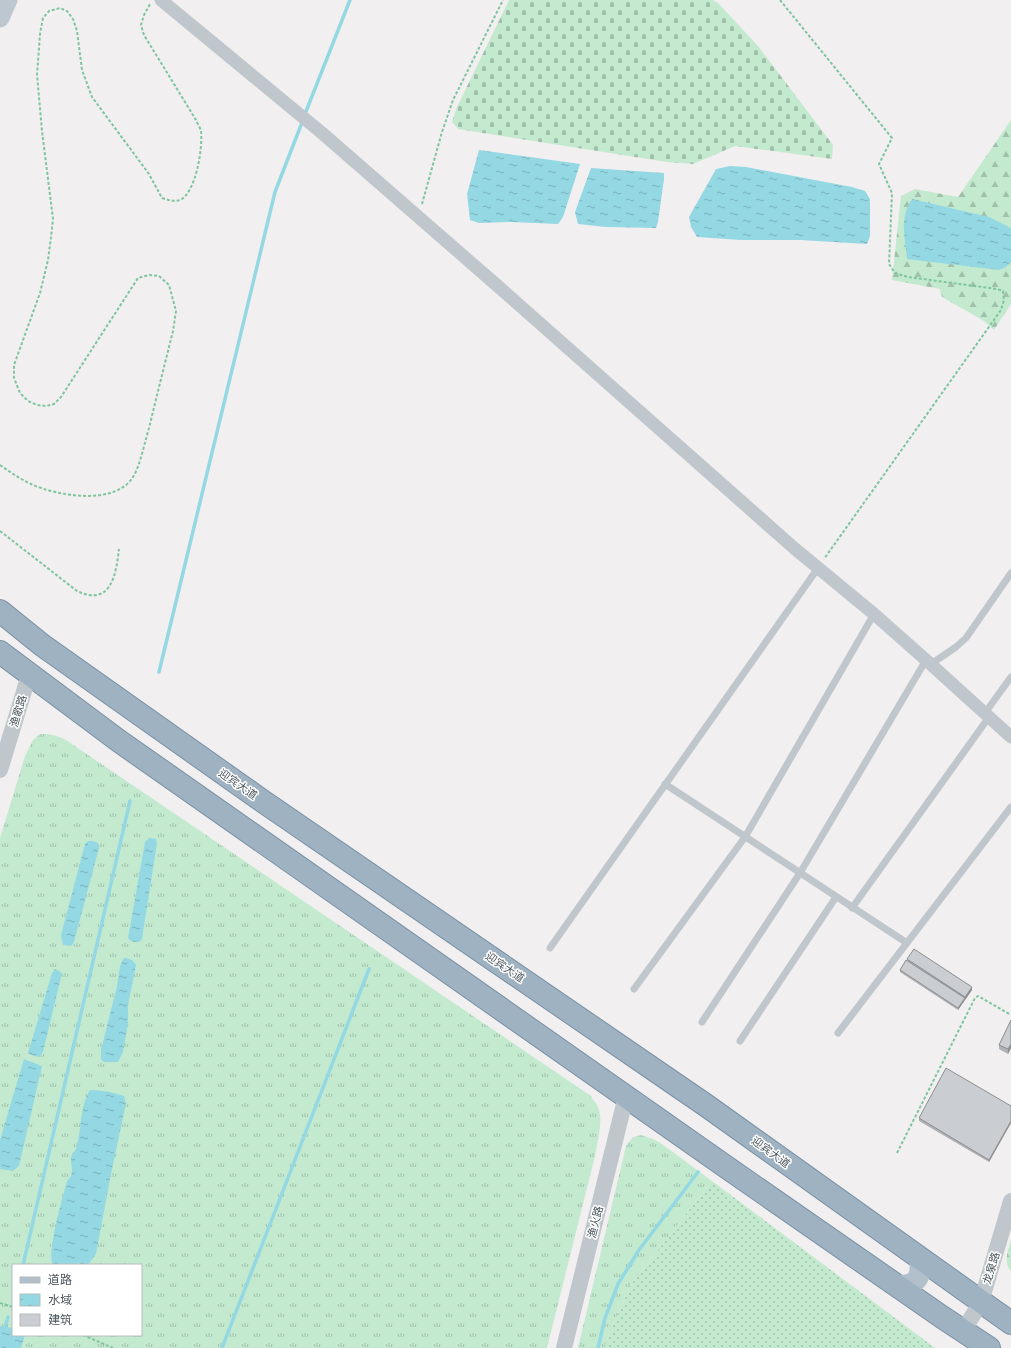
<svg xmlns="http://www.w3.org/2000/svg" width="1011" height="1348" font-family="'Varela Round','Noto Sans SC',sans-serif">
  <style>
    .grass { fill: url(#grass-tufts); fill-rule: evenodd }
    .forest { fill: url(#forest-firs) }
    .cemetery { fill: url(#cemetery-stones) }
    .garden { fill: url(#garden-dots) }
    .water { fill: url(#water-ripples) }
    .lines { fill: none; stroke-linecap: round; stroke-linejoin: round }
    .stream { stroke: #94d8e3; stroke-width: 3.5 }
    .trunk-casing { stroke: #7890a4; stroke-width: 24 }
    .path { stroke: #7ec59d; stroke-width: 2; stroke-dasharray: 3 2; stroke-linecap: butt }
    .service { stroke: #bfc7cd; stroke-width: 7 }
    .minor { stroke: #bfc7cd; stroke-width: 13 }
    .tertiary { stroke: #bfc7cd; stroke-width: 16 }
    .secondary { stroke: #bdc7cf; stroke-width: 19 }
    .primary { stroke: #b2c0cb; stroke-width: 21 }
    .trunk { stroke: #9fb2c2; stroke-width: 22 }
    .wall { fill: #aeb0b4 }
    .shaded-wall { fill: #8d9092 }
    .building { fill: #cacdd1; stroke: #8d9092 }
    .labels { text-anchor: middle; stroke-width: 3; stroke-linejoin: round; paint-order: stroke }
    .street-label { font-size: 11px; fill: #49545b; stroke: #fff }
  </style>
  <defs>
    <pattern id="grass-tufts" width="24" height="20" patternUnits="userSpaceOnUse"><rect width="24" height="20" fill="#c3eacf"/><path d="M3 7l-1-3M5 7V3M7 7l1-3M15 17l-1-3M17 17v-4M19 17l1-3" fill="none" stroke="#a0c0ab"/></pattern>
    <pattern id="forest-firs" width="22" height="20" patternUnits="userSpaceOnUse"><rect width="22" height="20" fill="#c3eacf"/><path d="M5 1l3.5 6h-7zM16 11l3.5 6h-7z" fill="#a0c0ab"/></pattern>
    <pattern id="cemetery-stones" width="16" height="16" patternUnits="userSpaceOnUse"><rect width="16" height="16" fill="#c3eacf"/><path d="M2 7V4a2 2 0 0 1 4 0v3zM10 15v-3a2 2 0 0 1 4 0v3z" fill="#a0c0ab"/></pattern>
    <pattern id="garden-dots" width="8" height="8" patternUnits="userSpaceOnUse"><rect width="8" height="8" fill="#c3eacf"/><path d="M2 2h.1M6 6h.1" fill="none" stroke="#a0c0ab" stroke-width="1.8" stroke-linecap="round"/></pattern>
    <pattern id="water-ripples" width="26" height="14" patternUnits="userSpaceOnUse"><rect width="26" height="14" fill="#94d8e3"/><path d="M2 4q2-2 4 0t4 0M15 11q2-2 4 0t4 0" fill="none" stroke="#7bb2bb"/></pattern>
  </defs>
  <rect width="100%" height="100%" fill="#f2eff0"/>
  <path class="grass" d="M40,734C50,734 57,735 66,740L591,1096C593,1100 597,1104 598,1107C604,1121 597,1142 595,1156L547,1348H0V838L25,756L33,740ZM13,1265H141V1335H13Z
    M641,1135L653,1139L662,1144L712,1181L632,1283L608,1336L605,1348H578L626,1146L633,1137Z"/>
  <path class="forest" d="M1011,120V304L994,330L984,321L942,297L940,289L892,280L901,196L915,189L958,197Z
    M1011,1240V1271C1003,1263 1008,1250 1011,1240Z"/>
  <path class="cemetery" d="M509,0H713L718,3L758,46L833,145L832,159L735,146L693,164L667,162L458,129L452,122L457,107Z"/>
  <path class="garden" d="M712,1181L935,1348H605L608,1336L632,1283Z"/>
  <path class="water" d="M479,150L580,164L563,217L558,224L511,222L479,223L470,220L467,194Z
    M730,166L746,167L852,187L865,191L870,199V236L867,244L800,240H741L697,237L691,227L689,217L716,169Z
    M591,168L664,173V179L658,222L656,228L606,227L578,224L575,212Z
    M912,199L989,217L1011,228V262L1006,267L999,270L907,259C905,237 899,218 912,199Z
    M149,838L156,839L157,843L142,939L139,942C134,942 131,942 128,938L145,842Z
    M88,841H93L98,843L99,848L74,942L71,946L63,945L61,935L85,844Z
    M124,958C130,958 133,960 136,965L128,1005V1023L123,1052L118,1062H104L101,1059V1050L117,986L120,966Z
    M55,969L62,973L43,1052L39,1057L31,1055L28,1053L52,973Z
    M24,1059L42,1066L19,1166L13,1171L0,1169V1140Z
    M90,1090C102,1090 112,1092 124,1096L126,1103L110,1179L96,1254L88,1265H53C46,1254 63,1196 67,1181C77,1171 68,1164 72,1154C73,1152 75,1151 76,1149C82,1130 79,1108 90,1090Z
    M0,1326L13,1328V1335H25L21,1348H0Z"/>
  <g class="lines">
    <path class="stream" d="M305,114L350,0
      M159,672L275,192L303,120
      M23,1265L130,801
      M5,1327L8,1317
      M222,1348L369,969
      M598,1348L605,1318L618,1284L639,1250L698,1172"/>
    <g class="trunk-casing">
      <path id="trunk" d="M0,611L42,645L261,800L707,1106L1011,1323
        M0,652L119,741L732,1171L942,1317L989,1348"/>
    </g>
    <path class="path" d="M780,0L892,138L879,164L892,193L889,264L895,273L908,277L997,289L1003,291L1004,300L1001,310L824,559
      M422,204L442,132L453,100L503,0
      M0,465C10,472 20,479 31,484C57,496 115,506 133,477C140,466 145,441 149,428C157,395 165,363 173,331L176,311L169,285L159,276L149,275L138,278L61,397L54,404L46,406L37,405L28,401L20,393L14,378V365L40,293L48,260L51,237L53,219L42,131L37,75L40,34L43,18L49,11L60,8L67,11L73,19L77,31L82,70L92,97L149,174L162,198C168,200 174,202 180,200C196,193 203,147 201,131C200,127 197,123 196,120L144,35L141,25L144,15L150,4
      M0,531L77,591C111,607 116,575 119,549
      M897,1153L975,998L978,996L1011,1015
      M0,1303L13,1307
      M83,1335L113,1348"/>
    <path class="service" d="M931,664L956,647L966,638L1011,573
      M985,713L1011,677
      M665,784L907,943
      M852,908L989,717
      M550,948L818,568
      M634,989L745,837L874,614
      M702,1022L800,873L926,660
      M838,1033L1011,807
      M740,1041L836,897"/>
    <path class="minor" d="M161,0L322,133L500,288L794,548L874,614L926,660L1011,737"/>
    <path class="tertiary" d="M0,770L29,675
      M963,1331L981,1302L1011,1201
      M564,1348L626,1096"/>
    <path class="secondary" d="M0,18L8,0"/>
    <path class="primary" d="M898,1286C919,1284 921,1278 920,1258"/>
    <use href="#trunk" class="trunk"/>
  </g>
  <path class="wall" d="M907,959L972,990L965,1000V999V1000L958,1010L900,972V970L907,961Z
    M1011,1020V1048L1008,1054L999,1049V1045Z
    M1011,1106V1123L989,1162L919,1121V1118Z"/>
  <path class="shaded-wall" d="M972,987V990L965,1000V997Z
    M965,998V1000L958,1010V1008Z
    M1011,1044V1048L1008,1054V1049Z
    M1011,1121V1123L989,1162V1160Z"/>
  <path class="building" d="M914,949L972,987L965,997L907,959Z
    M906,960L965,998L958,1008L900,970Z
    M1011,1020V1044L1008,1049L999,1045Z
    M946,1068L1011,1106V1121L989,1160L919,1118Z"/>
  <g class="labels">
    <g class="street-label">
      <text transform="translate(18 711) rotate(-73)" y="4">渔歌路</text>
      <text transform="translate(238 784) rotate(35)" y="4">迎宾大道</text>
      <text transform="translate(505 967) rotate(34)" y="4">迎宾大道</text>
      <text transform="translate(771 1152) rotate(36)" y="4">迎宾大道</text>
      <text transform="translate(595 1222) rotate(-76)" y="4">渔火路</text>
      <text transform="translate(991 1268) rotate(-73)" y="4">龙泉路</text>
    </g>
  </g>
  <rect x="12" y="1264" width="130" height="72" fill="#ffffff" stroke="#b6bbbd"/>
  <rect x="20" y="1277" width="20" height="6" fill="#b2c0cb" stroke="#b6bbbd"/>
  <text x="48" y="1284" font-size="12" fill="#49545b">道路</text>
  <rect x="20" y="1294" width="20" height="12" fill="url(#water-ripples)" stroke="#b6bbbd"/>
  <text x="48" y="1304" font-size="12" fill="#49545b">水域</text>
  <rect x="20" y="1314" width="20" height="12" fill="#cacdd1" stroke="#b6bbbd"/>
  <text x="48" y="1324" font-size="12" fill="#49545b">建筑</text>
</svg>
